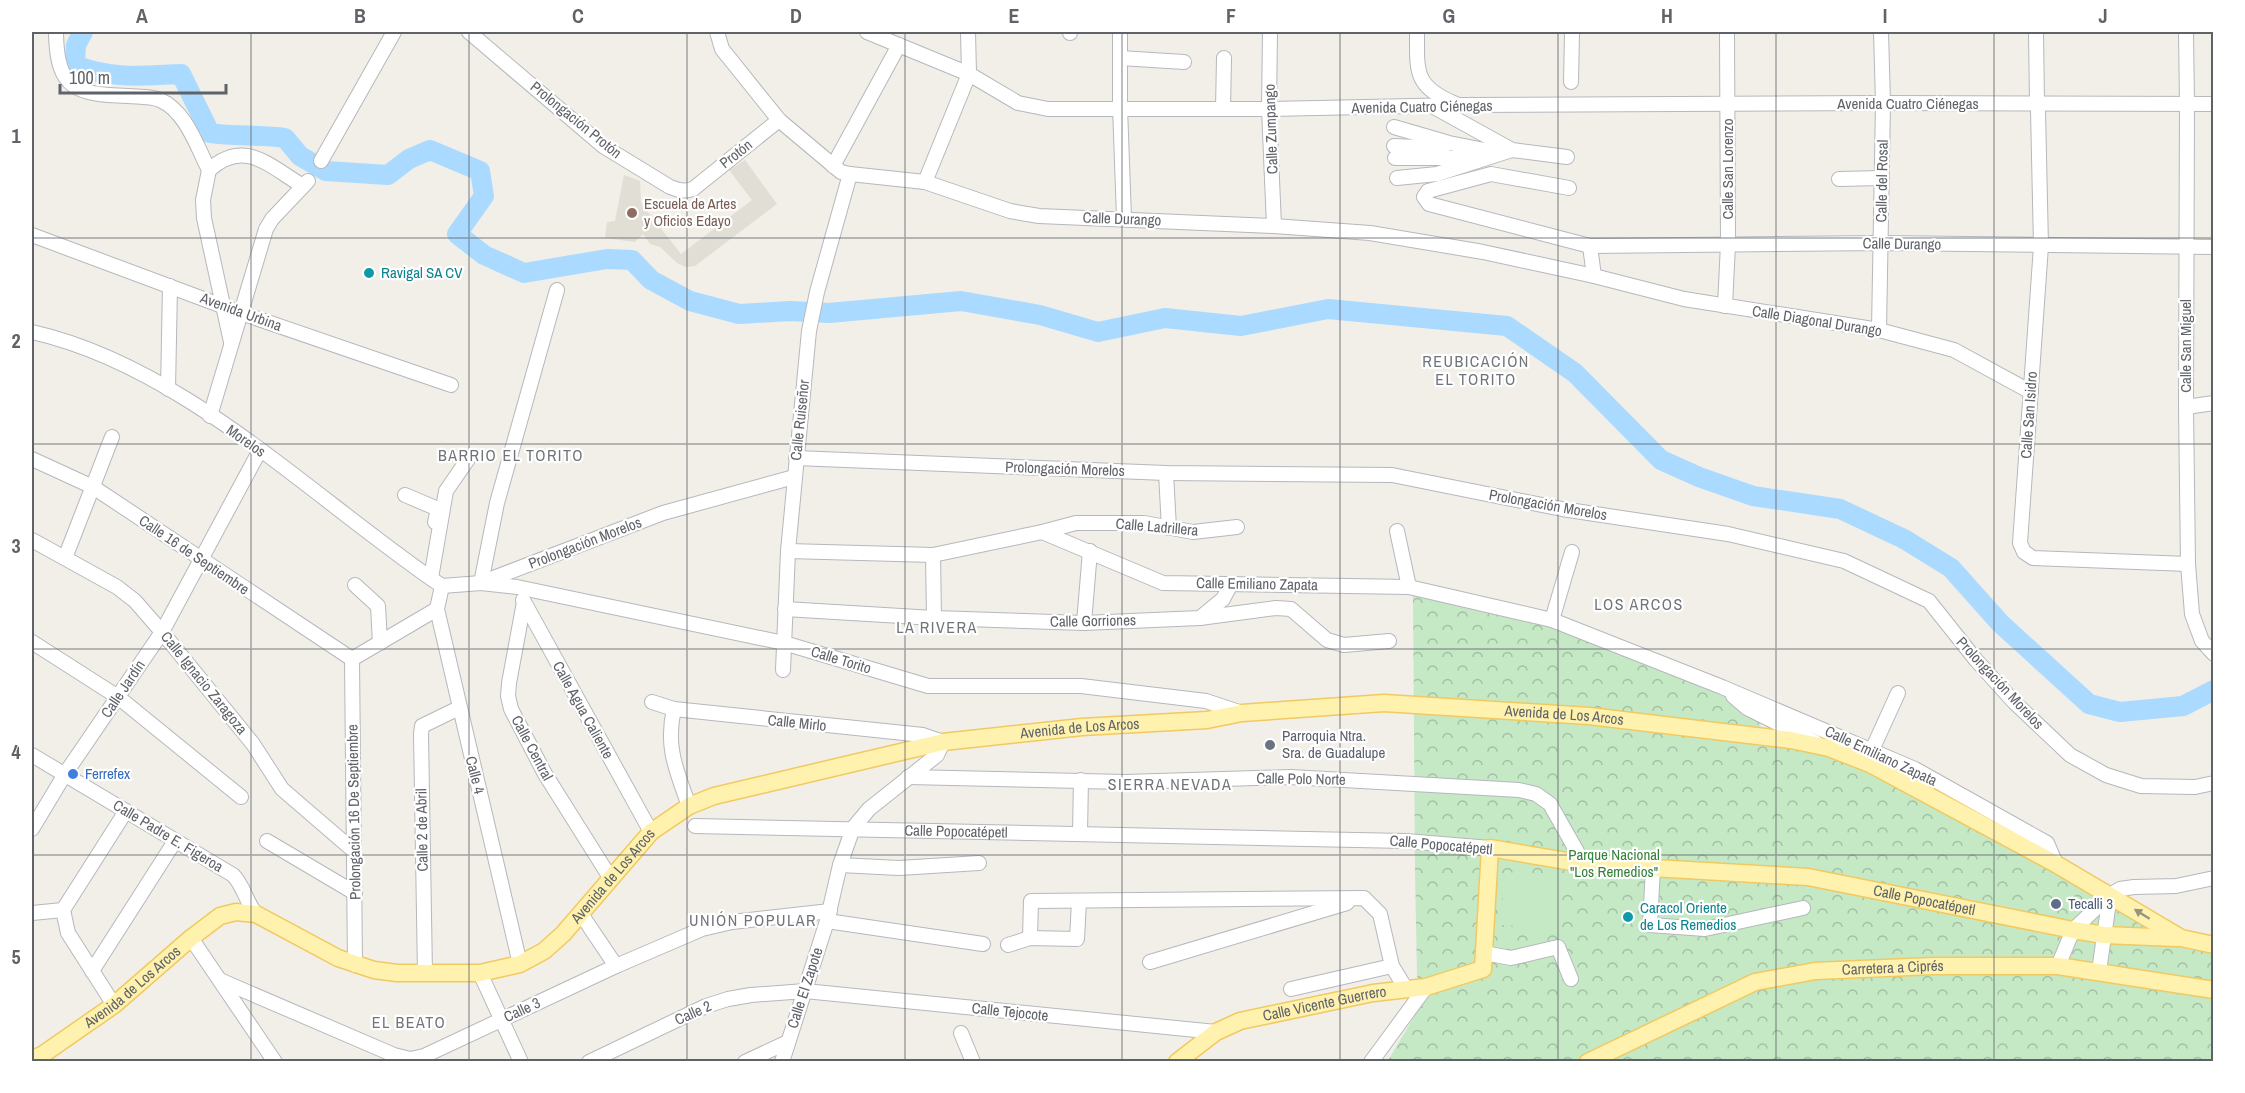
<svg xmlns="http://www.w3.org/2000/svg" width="2245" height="1093" font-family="'Archivo Narrow',sans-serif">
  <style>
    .education { fill: #e1ded6 }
    .park { fill: url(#park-crowns) }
    .pitch { fill: #c5e8c5 }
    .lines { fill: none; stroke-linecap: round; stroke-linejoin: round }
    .river { stroke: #aadaff; stroke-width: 20 }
    .minor-casing { stroke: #b5b8bc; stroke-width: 16 }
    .major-casing { stroke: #f2c960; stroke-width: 19 }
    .minor { stroke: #fff; stroke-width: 14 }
    .major { stroke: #fff2af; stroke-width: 16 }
    .oneway { fill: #979581 }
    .grid { fill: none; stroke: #5f6368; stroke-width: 1.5; stroke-opacity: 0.55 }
    .education-dot { fill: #8d6e63; stroke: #fff; stroke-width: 2 }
    .culture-dot { fill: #0f9aa8; stroke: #fff; stroke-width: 2 }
    .worship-dot { fill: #6b7280; stroke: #fff; stroke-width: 2 }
    .shop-dot { fill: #3f7fe0; stroke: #fff; stroke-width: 2 }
    .service-dot { fill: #5c6f8a; stroke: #fff; stroke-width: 2 }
    .labels { text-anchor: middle; stroke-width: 4.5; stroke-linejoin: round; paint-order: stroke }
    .street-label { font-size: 15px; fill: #5f6368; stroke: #fff }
    .education-label { font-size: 15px; fill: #785e54; stroke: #fff; text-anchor: start }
    .culture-label { font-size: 15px; fill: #0d838f; stroke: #fff; text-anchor: start }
    .worship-label { font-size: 15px; fill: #5b616d; stroke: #fff; text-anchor: start }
    .shop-label { font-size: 15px; fill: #366cbe; stroke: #fff; text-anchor: start }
    .park-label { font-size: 15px; fill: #348238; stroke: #fff }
    .service-label { font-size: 15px; fill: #4e5e75; stroke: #fff; text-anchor: start }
    .neighbourhood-label { font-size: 16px; letter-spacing: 1.5px; fill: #70757a; stroke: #fff }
    .neatline { fill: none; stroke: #5f6368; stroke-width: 2 }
    .grid-label { font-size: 20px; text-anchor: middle; font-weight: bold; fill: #5f6368 }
  </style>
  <defs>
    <pattern id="park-crowns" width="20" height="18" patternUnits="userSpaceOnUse" patternTransform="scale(1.5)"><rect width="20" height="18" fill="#c5e8c5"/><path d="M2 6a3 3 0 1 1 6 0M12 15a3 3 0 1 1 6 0" fill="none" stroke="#a3c0a4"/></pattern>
  </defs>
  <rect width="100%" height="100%" fill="#f1efe8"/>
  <path class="education" d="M745,160L777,204L695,266L686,267L677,263L660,247L650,244L643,234L635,242L605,238L607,222L615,221L624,175L640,181L641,203L681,254L752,200L729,170Z"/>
  <path class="park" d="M1413,590L1628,646L1747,700L1768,740L1805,745L1888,777L2137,920L2173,946L2213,954V1061L1387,1062L1420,1007L1417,974L1415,870Z"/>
  <path class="pitch" d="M1505,872L1561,876L1558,929L1501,925Z"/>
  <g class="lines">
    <path class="river" d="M83,32L76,45L75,65C108,79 145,76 181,74L210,133C235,137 260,134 285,138L300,156L326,171L388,175L409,159L430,150L480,171L484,196L457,234L484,255L524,273L607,259L632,260L651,280L690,301L739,314L790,311L829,313L961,301L1040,315L1098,332L1165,318L1241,326L1328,309L1507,326L1575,373L1661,460L1699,477L1753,496L1840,509L1904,539L1951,568L2000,623L2089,704L2120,712L2183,706L2214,690"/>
    <g class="minor-casing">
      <g id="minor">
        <path d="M469,32L603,146L670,187C678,190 684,192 693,189L779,120"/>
        <path d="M717,32L722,49L779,120L841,172L850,174L925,182L1010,211L1039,216L1274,226L1370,233L1483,252L1594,276L1684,299L1879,330L1954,350L2031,392"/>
        <path d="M867,32L969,74L1018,103L1048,109H1269L1461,105L1883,103L2214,104"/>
        <path d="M1070,32V33"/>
        <path d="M1120,32V107L1124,218"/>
        <path d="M1270,32L1269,109L1274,226"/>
        <path d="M1417,32C1417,72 1414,87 1456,104"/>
        <path d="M2036,32L2037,102"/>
        <path d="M2186,32L2187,104L2186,407L2188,564L2192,614L2202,641L2214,654"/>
        <path d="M56,33C57,90 76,94 128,96C138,97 150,96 160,100C186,111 197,147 209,170"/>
        <path d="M1120,58L1184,62"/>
        <path d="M1571,82L1572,32"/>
        <path d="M1434,107L1512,150L1567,157"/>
        <path d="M1223,109L1224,58"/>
        <path d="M2038,111L2041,246L2020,543L2024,552L2033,558L2188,564"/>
        <path d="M1394,127L1449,143L1500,153"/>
        <path d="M1394,146L1440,148L1447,144"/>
        <path d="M1395,158H1474"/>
        <path d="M321,161L394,32"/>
        <path d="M833,166L899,45"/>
        <path d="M209,170L203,200L204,218L231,342"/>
        <path d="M209,170C245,138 269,166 303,186"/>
        <path d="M1397,178L1437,174L1512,150"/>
        <path d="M1839,179L1882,178"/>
        <path d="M925,182L969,74L968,32"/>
        <path d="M1569,188L1491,174L1428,191L1424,197L1429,204L1590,246L1881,243L2214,247"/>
        <path d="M32,235L241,313L451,385"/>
        <path d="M1590,246L1594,276"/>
        <path d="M1725,306L1728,244L1727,32"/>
        <path d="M1879,330L1883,103L1881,32"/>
        <path d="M32,332C184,366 315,500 442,586"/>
        <path d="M168,389L170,286"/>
        <path d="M2186,407L2214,403"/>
        <path d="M210,416L266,229L272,219L308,181"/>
        <path d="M796,458L1166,473L1392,475L1562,509L1728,534L1844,561L1929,601L1976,660L2014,702L2070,755L2106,775L2141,786L2195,787L2214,783"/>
        <path d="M32,459L93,487L352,659"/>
        <path d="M1166,473L1169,528"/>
        <path d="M405,495L438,509L435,522"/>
        <path d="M1397,531L1409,587"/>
        <path d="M1042,532L1076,523H1144L1193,532L1237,527"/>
        <path d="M32,540L117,587L135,601L162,632L253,744L282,789L354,851"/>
        <path d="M788,551L933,555L1042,532L1163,583L1409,587L1552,620L1722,687L1915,769L2047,843L2056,864"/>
        <path d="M933,555L934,618"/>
        <path d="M65,558L112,437"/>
        <path d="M431,578L446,491L468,459"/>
        <path d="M483,582L663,513L794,477"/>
        <path d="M481,583L497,503L557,290"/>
        <path d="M355,585L378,606L380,643"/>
        <path d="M442,586L481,583L517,587L784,643L928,686H1081L1206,701L1242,713"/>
        <path d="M442,586L437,609L520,964"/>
        <path d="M523,600L651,832"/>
        <path d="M524,602L509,683L508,696L511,709L545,774L611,879"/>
        <path d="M785,609L934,618L1084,623L1200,618L1276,608L1291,609L1327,640L1344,645L1389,641"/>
        <path d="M1200,618L1223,599L1231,584"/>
        <path d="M1552,620L1572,552"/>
        <path d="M1084,623L1090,551"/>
        <path d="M32,642L118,697L241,797"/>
        <path d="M352,659L355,965"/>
        <path d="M352,659L437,609"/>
        <path d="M783,670L788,551L809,331L817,292L850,174"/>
        <path d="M1733,696L1747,708L1815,742"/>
        <path d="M652,702L674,709L923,735L943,742L937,755L869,809L853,828L840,865L827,921L782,1062"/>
        <path d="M674,709C665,747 677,772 689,806"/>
        <path d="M1872,750L1898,693"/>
        <path d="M32,755L233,875C244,886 246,902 256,914"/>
        <path d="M908,777L1125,782L1291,777L1519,790L1536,794L1550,804L1584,864"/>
        <path id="s1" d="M695,826L1406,841L1490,848"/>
        <path d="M32,829L65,774L162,632L260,450"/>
        <path d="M1080,832L1081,780"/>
        <path d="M267,841L355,893"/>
        <path d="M840,865L899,868L979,863"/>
        <path d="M1653,868L1650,925L1705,929L1803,908"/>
        <path d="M63,910L126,811"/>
        <path d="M63,910L68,933L114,1005"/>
        <path d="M32,913L63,910"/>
        <path d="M581,914L616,966"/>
        <path d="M827,921L983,944"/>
        <path d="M191,938L275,1062"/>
        <path d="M1030,938L1031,901L1364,898L1380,914L1392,966L1406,989"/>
        <path d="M1008,945L1030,938L1077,939L1079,901"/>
        <path d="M1484,953L1511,958L1558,947L1571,979"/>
        <path d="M1150,962L1347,903"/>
        <path d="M2058,966L2073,930L2110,895L2120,889L2134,887L2176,886L2214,878"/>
        <path d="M92,971L175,841"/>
        <path d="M2099,971L2110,895"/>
        <path d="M480,973L521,1062"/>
        <path d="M425,974L421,734L422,726L459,708"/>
        <path d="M222,981L394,1055L410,1059L424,1056L616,966L702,929L732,922L830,911"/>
        <path d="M1291,989L1392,966"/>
        <path d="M961,1033L973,1062"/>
        <path d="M589,1062L706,1006L728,999L751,995L805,991L1216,1032"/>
        <path d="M745,1062L788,1042"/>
        <path d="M1371,1062L1426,987"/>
      </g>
    </g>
    <g class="major-casing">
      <g id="major">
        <path id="s2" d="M32,1059L42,1055L114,1005L191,938L220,916L236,912L256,914L338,958L374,970L397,973H480L520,964L544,951L563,934L651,832L689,806L714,796L943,742L1082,727L1207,720L1242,713L1384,703L1589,716L1791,740L1829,748L1870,764L2056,864L2181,938L2214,945"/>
        <path id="s3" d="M1177,1062L1216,1032L1240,1021L1373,993L1426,987L1483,969L1490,848L1584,864L1808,877L2073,930L2104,935L2177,938"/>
        <path id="s4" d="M1588,1062L1755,982L1815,971L1934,966H2058L2214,990"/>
      </g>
    </g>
    <use href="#minor" class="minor"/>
    <use href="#major" class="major"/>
  </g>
  <defs><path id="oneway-solid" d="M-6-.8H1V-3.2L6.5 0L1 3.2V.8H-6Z" transform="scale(1.5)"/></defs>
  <use class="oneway" href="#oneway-solid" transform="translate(2142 914) rotate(-148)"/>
  <path class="grid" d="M251,32V1062M469,32V1062M687,32V1062M905,32V1062M1122,32V1062M1340,32V1062M1558,32V1062M1776,32V1062M1994,32V1062M32,238H2214M32,444H2214M32,649H2214M32,855H2214"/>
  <circle class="education-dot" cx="632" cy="213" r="6"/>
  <g class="culture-dot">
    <circle cx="369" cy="273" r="6"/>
    <circle cx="1628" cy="917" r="6"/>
  </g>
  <circle class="worship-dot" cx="1270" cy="745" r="6"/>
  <circle class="shop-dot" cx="73" cy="774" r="6"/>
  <circle class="service-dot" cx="2056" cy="904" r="6"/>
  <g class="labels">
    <g class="street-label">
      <text x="1908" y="109">Avenida Cuatro Ciénegas</text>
      <text transform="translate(1422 107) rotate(-1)" y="5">Avenida Cuatro Ciénegas</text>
      <text transform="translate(576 120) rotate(39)" y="5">Prolongación Protón</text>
      <text transform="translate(1271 129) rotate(-92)" y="5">Calle Zumpango</text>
      <text transform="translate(736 154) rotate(-38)" y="5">Protón</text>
      <text transform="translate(1728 169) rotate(-90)" y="5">Calle San Lorenzo</text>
      <text transform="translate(1882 181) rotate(-89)" y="5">Calle del Rosal</text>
      <text transform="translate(1122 219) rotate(2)" y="5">Calle Durango</text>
      <text transform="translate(1902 244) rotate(1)" y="5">Calle Durango</text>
      <text transform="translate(241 312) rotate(20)" y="5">Avenida Urbina</text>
      <text transform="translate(1817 321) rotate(9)" y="5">Calle Diagonal Durango</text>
      <text transform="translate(2186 346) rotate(-90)" y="5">Calle San Miguel</text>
      <text transform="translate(2029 415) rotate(-86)" y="5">Calle San Isidro</text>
      <text transform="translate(800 420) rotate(-84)" y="5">Calle Ruiseñor</text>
      <text transform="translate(246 441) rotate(35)" y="5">Morelos</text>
      <text transform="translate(1065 469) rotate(2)" y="5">Prolongación Morelos</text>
      <text transform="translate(1548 505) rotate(10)" y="5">Prolongación Morelos</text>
      <text transform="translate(1157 527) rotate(5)" y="5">Calle Ladrillera</text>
      <text transform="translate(585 543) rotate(-21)" y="5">Prolongación Morelos</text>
      <text transform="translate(194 555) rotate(34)" y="5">Calle 16 de Septiembre</text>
      <text transform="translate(1257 584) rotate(1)" y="5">Calle Emiliano Zapata</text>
      <text transform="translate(1093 621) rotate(-1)" y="5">Calle Gorriones</text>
      <text transform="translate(841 660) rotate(17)" y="5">Calle Torito</text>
      <text transform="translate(204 683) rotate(51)" y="5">Calle Ignacio Zaragoza</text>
      <text transform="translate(2000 683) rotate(47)" y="5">Prolongación Morelos</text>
      <text transform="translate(123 689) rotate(-56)" y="5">Calle Jardín</text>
      <text transform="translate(583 710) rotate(61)" y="5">Calle Agua Caliente</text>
      <text dy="5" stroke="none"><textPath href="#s2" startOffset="1671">Avenida de Los Arcos</textPath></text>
      <text transform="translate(797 723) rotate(6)" y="5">Calle Mirlo</text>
      <text dy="5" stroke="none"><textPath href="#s2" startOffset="1185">Avenida de Los Arcos</textPath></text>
      <text transform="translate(532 748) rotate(62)" y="5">Calle Central</text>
      <text transform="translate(1881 756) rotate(25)" y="5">Calle Emiliano Zapata</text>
      <text transform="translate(475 775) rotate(76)" y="5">Calle 4</text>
      <text transform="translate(1301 779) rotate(1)" y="5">Calle Polo Norte</text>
      <text transform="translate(354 812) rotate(-91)" y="5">Prolongación 16 De Septiembre</text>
      <text transform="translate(422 830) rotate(-91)" y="5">Calle 2 de Abril</text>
      <text dy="5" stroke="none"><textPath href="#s1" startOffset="261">Calle Popocatépetl</textPath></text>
      <text transform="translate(168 836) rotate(31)" y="5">Calle Padre E. Figeroa</text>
      <text transform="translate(1441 845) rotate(5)" y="5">Calle Popocatépetl</text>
      <text dy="5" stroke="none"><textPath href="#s2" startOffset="681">Avenida de Los Arcos</textPath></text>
      <text dy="5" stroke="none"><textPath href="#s3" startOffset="884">Calle Popocatépetl</textPath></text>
      <text dy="5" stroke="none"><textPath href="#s4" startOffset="324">Carretera a Ciprés</textPath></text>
      <text dy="5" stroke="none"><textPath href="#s2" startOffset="124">Avenida de Los Arcos</textPath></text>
      <text transform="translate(805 988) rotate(-72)" y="5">Calle El Zapote</text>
      <text dy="5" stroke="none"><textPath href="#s3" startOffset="162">Calle Vicente Guerrero</textPath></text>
      <text transform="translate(522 1010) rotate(-25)" y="5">Calle 3</text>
      <text transform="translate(1010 1012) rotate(6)" y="5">Calle Tejocote</text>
      <text transform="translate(693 1013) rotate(-24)" y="5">Calle 2</text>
    </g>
    <g class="education-label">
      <text x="644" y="209">Escuela de Artes<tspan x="644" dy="17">y Oficios Edayo</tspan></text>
    </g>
    <g class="culture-label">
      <text x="381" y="278">Ravigal SA CV</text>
      <text x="1640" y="913">Caracol Oriente<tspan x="1640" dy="17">de Los Remedios</tspan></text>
    </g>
    <g class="worship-label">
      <text x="1282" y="741">Parroquia Ntra.<tspan x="1282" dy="17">Sra. de Guadalupe</tspan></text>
    </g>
    <g class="shop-label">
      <text x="85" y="779">Ferrefex</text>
    </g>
    <g class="park-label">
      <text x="1614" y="860">Parque Nacional<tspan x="1614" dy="17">"Los Remedios"</tspan></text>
    </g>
    <g class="service-label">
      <text x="2068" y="909">Tecalli 3</text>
    </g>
    <g class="neighbourhood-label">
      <text x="1476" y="367">REUBICACIÓN<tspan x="1476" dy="18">EL TORITO</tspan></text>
      <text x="511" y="461">BARRIO EL TORITO</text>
      <text x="1639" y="610">LOS ARCOS</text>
      <text x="937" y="633">LA RIVERA</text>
      <text x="1170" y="790">SIERRA NEVADA</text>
      <text x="753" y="926">UNIÓN POPULAR</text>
      <text x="409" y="1028">EL BEATO</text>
    </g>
  </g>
  <rect width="2245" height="1093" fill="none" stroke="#ffffff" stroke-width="66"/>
  <path d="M60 84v9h166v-9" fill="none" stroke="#5f6368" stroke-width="3"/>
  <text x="69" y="84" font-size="18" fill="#5f6368" stroke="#ffffff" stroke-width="4.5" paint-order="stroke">100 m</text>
  <rect x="33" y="33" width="2179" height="1027" class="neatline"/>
  <g class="grid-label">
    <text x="142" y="23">A</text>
    <text x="360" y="23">B</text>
    <text x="578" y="23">C</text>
    <text x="796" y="23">D</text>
    <text x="1014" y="23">E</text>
    <text x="1231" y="23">F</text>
    <text x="1449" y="23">G</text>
    <text x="1667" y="23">H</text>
    <text x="1885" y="23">I</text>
    <text x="2103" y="23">J</text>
    <text x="16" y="143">1</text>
    <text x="16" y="348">2</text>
    <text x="16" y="553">3</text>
    <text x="16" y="759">4</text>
    <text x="16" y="964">5</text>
  </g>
</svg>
